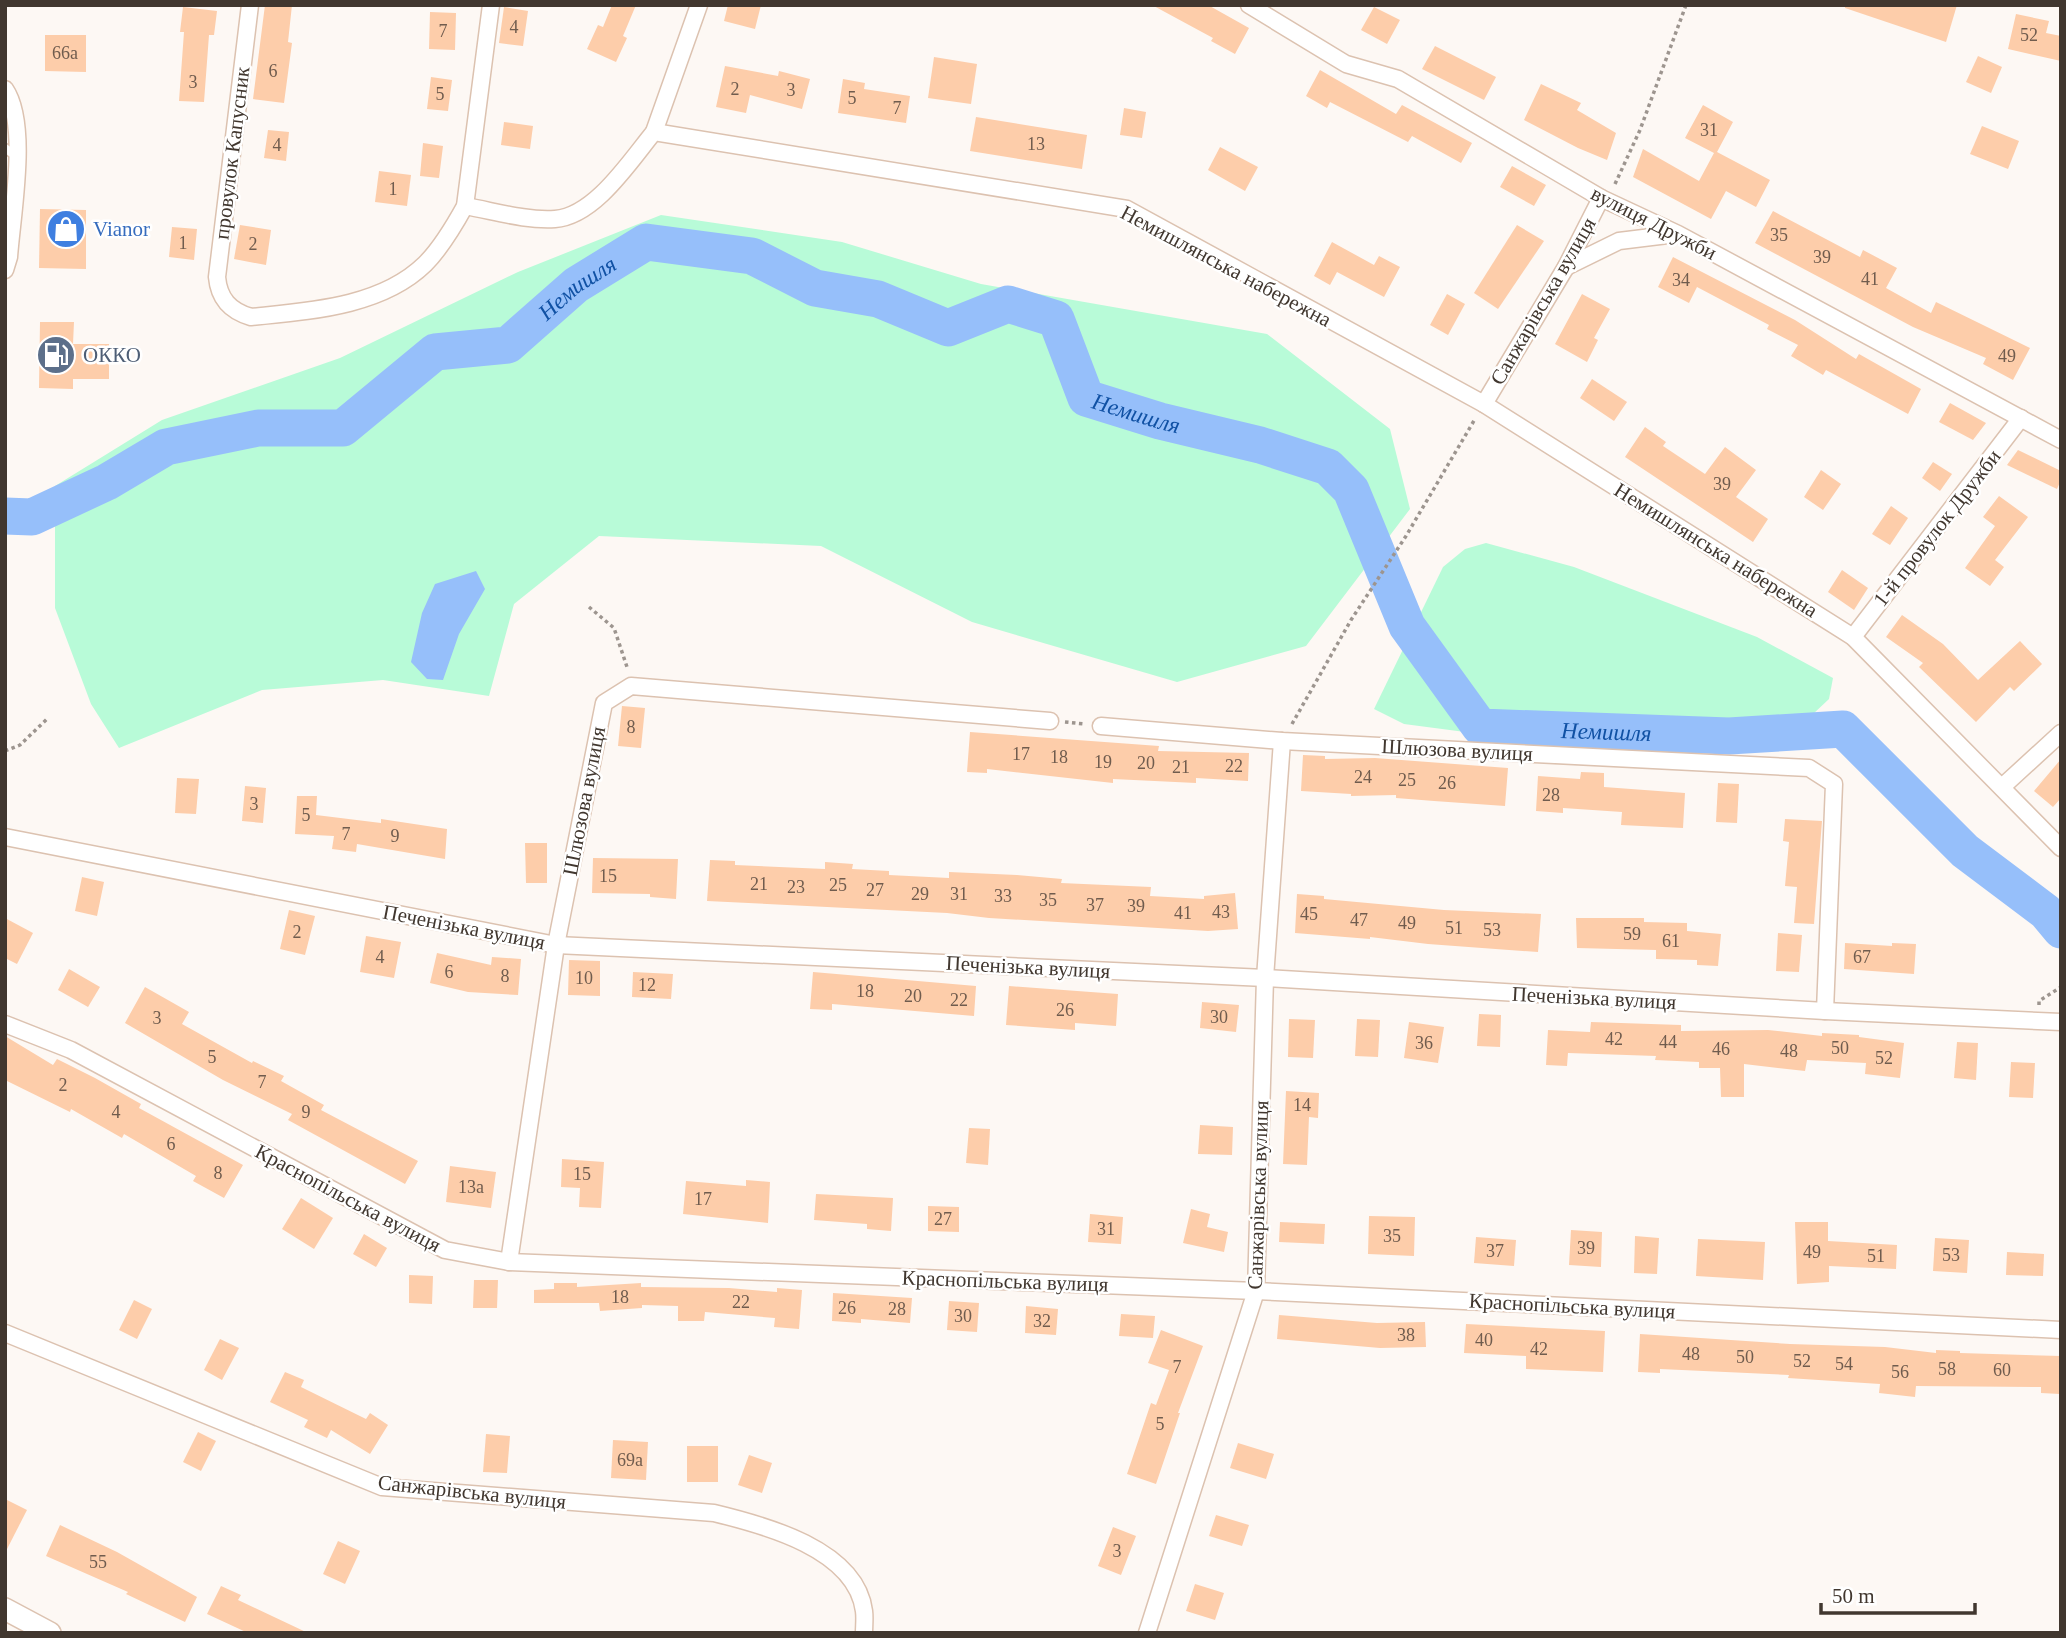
<svg xmlns="http://www.w3.org/2000/svg" width="2066" height="1638" font-family="'Times New Roman',serif">
<rect width="100%" height="100%" fill="#fdf8f4"/>
<g fill="#b8fbd8">
<polygon points="661,215 842,242 981,284 1267,334 1390,429 1410,509 1306,646 1177,682 972,622 821,546 599,536 514,604 489,696 383,680 262,690 119,748 91,704 55,608 55,486 162,420 340,358 518,272"/>
<polygon points="1486,543 1574,567 1757,637 1833,678 1829,699 1779,746 1595,742 1465,732 1404,724 1374,709 1443,567 1465,549"/>
</g>
<polygon fill="#96bffa" points="476,571 485,589 459,634 443,680 427,679 411,662 422,613 435,584"/>
<g fill="none" stroke-linecap="round" stroke-linejoin="round">
<path stroke="#96bffa" stroke-width="37" id="s1" d="M5 516 32 517 107 482 166 447 258 428H343L435 352 508 345 576 285 646 242 752 256 815 288 878 299 948 328 1008 304 1056 319 1086 398 1160 421 1260 445 1328 467 1351 490 1407 626 1480 727 1729 736 1843 729 1965 851 2046 912 2061 930"/>
</g>
<g fill="#fdcdaa">
<polygon points="265,5 292,5 288,42 292,43 284,103 253,99"/>
<polygon points="612,5 636,5 623,36 627,38 616,62 587,49 598,25 603,27"/>
<polygon points="728,5 761,5 755,29 724,21"/>
<polygon points="1152,5 1208,5 1249,28 1235,54 1211,41 1213,38"/>
<polygon points="1845,5 1957,5 1946,42 1845,8"/>
<polygon points="183,7 217,11 214,35 209,35 204,102 179,101 184,32 180,32"/>
<polygon points="504,7 528,11 523,46 499,43"/>
<polygon points="1374,7 1400,20 1387,44 1361,30"/>
<polygon points="430,12 456,13 455,50 429,49"/>
<polygon points="2016,14 2049,21 2046,33 2061,36 2061,61 2008,49"/>
<polygon points="45,35 86,35 86,72 45,71"/>
<polygon points="1435,46 1496,77 1484,100 1422,69"/>
<polygon points="1978,56 2002,67 1991,93 1966,82"/>
<polygon points="934,57 977,64 971,104 928,98"/>
<polygon points="725,66 778,76 779,71 810,79 802,109 750,95 746,113 716,107"/>
<polygon points="1320,70 1396,114 1402,105 1472,143 1461,163 1412,136 1408,142 1330,102 1327,108 1306,96"/>
<polygon points="431,77 452,80 448,111 427,109"/>
<polygon points="843,79 865,83 864,89 910,96 906,123 838,113"/>
<polygon points="1541,84 1581,103 1577,110 1616,133 1607,160 1578,148 1524,120"/>
<polygon points="1703,105 1733,122 1717,152 1770,180 1756,207 1726,191 1711,219 1633,177 1643,149 1699,181 1714,153 1685,138"/>
<polygon points="1124,108 1146,112 1142,138 1120,135"/>
<polygon points="976,117 1087,135 1082,169 970,151"/>
<polygon points="504,122 533,126 530,149 501,145"/>
<polygon points="1982,126 2019,141 2008,169 1970,154"/>
<polygon points="268,130 289,132 286,161 264,158"/>
<polygon points="423,143 443,146 439,178 420,176"/>
<polygon points="1220,147 1258,167 1245,191 1208,170"/>
<polygon points="1512,166 1546,185 1534,206 1500,187"/>
<polygon points="379,171 411,175 407,206 375,202"/>
<polygon points="40,209 86,210 86,269 39,268"/>
<polygon points="1773,211 1860,257 1863,250 1897,268 1886,288 1931,313 1936,302 2030,348 2013,380 1983,364 1986,358 1913,327 1755,243"/>
<polygon points="240,225 271,230 266,265 234,259"/>
<polygon points="1517,225 1544,241 1498,309 1474,293"/>
<polygon points="172,227 197,229 194,260 169,257"/>
<polygon points="1332,242 1374,265 1379,256 1400,267 1384,297 1337,272 1330,285 1314,276"/>
<polygon points="1673,257 1795,320 1856,359 1859,354 1921,389 1908,414 1826,370 1823,375 1791,356 1798,345 1767,329 1769,325 1697,287 1689,303 1658,287"/>
<polygon points="1447,294 1465,304 1448,335 1430,325"/>
<polygon points="1582,294 1610,309 1594,338 1598,340 1587,362 1555,344"/>
<polygon points="40,322 74,322 73,344 109,344 109,379 73,379 73,389 39,388"/>
<polygon points="1592,379 1627,402 1614,421 1580,398"/>
<polygon points="1950,403 1986,423 1973,440 1939,422"/>
<polygon points="1645,427 1666,442 1663,446 1705,474 1725,447 1756,470 1736,497 1768,519 1753,542 1625,457"/>
<polygon points="2018,450 2061,471 2061,480 2057,489 2007,465"/>
<polygon points="1933,462 1952,474 1940,491 1922,478"/>
<polygon points="1821,470 1841,484 1823,510 1804,497"/>
<polygon points="1999,496 2028,517 1995,560 2004,567 1990,586 1965,568 1995,526 1983,517"/>
<polygon points="1891,506 1908,518 1890,545 1872,534"/>
<polygon points="1842,570 1868,588 1854,610 1828,592"/>
<polygon points="1902,615 1943,644 1978,680 2020,641 2042,664 2014,691 2010,687 1976,722 1919,667 1923,663 1886,637"/>
<polygon points="622,706 645,708 641,748 618,746"/>
<polygon points="970,732 1159,746 1158,751 1249,753 1248,781 1196,778 1196,783 1113,779 1113,783 987,769 987,773 967,772"/>
<polygon points="1303,755 1325,756 1325,759 1375,758 1508,768 1505,806 1434,801 1396,798 1396,795 1351,796 1351,794 1301,791"/>
<polygon points="2061,759 2061,798 2053,807 2034,791"/>
<polygon points="1581,772 1604,773 1604,787 1685,793 1683,828 1621,825 1622,812 1563,808 1563,813 1536,811 1538,776 1580,779"/>
<polygon points="177,778 199,779 196,814 175,813"/>
<polygon points="1718,783 1739,784 1737,823 1716,822"/>
<polygon points="245,786 266,788 263,823 242,821"/>
<polygon points="297,796 317,796 316,815 381,823 381,819 447,829 445,859 357,844 356,852 332,849 334,836 295,834"/>
<polygon points="1785,819 1822,821 1814,924 1794,923 1797,887 1785,886 1789,842 1783,841"/>
<polygon points="525,843 547,843 547,883 526,883"/>
<polygon points="593,858 678,859 676,899 650,897 650,894 592,893"/>
<polygon points="710,860 735,861 735,865 825,869 825,862 853,864 852,869 889,871 889,875 949,878 949,872 1017,875 1062,879 1061,883 1151,887 1150,896 1204,899 1204,896 1235,893 1238,929 1208,931 989,918 947,913 707,901"/>
<polygon points="82,877 104,882 97,916 75,911"/>
<polygon points="1297,894 1324,896 1324,899 1444,910 1541,914 1538,952 1428,944 1370,937 1370,939 1295,933"/>
<polygon points="289,910 315,916 305,955 280,949"/>
<polygon points="5,918 33,933 17,964 5,958"/>
<polygon points="1576,918 1644,918 1644,922 1687,923 1687,931 1721,934 1718,966 1697,965 1697,960 1656,959 1656,950 1577,948"/>
<polygon points="1778,933 1802,935 1799,972 1776,971"/>
<polygon points="366,936 401,942 394,978 360,972"/>
<polygon points="1845,943 1892,946 1892,943 1916,944 1914,974 1844,969"/>
<polygon points="437,953 491,965 492,957 521,959 518,995 468,992 430,983"/>
<polygon points="569,960 600,961 600,996 568,995"/>
<polygon points="69,969 100,987 88,1007 58,990"/>
<polygon points="633,972 673,974 671,999 632,997"/>
<polygon points="813,972 976,986 974,1016 832,1004 832,1010 810,1009"/>
<polygon points="1009,986 1118,994 1116,1026 1075,1023 1075,1030 1006,1025"/>
<polygon points="145,987 189,1012 182,1024 252,1063 253,1061 284,1076 281,1081 324,1105 321,1110 418,1161 405,1184 288,1120 292,1114 223,1080 125,1023"/>
<polygon points="1202,1002 1239,1005 1236,1032 1200,1028"/>
<polygon points="1479,1014 1501,1015 1500,1047 1477,1046"/>
<polygon points="1289,1019 1315,1020 1313,1058 1288,1057"/>
<polygon points="1357,1019 1380,1020 1378,1057 1355,1056"/>
<polygon points="1409,1022 1444,1027 1438,1063 1404,1058"/>
<polygon points="1591,1022 1681,1025 1681,1031 1768,1030 1822,1036 1822,1033 1859,1035 1859,1037 1904,1043 1900,1078 1865,1074 1866,1063 1807,1060 1805,1071 1744,1064 1744,1097 1721,1097 1720,1068 1699,1068 1699,1062 1655,1060 1656,1056 1568,1053 1567,1066 1546,1065 1548,1030 1590,1032"/>
<polygon points="5,1036 53,1065 57,1059 95,1078 141,1104 139,1108 243,1165 224,1198 193,1181 196,1176 124,1134 122,1138 71,1109 70,1112 5,1080"/>
<polygon points="1957,1042 1978,1043 1976,1080 1954,1078"/>
<polygon points="2011,1062 2035,1063 2033,1098 2009,1097"/>
<polygon points="1286,1091 1319,1093 1318,1118 1309,1117 1307,1165 1283,1164"/>
<polygon points="1200,1125 1233,1127 1232,1155 1198,1154"/>
<polygon points="969,1128 990,1129 988,1165 966,1163"/>
<polygon points="562,1159 604,1162 601,1208 579,1207 580,1188 561,1187"/>
<polygon points="450,1166 496,1172 491,1208 446,1202"/>
<polygon points="746,1180 770,1182 768,1223 683,1214 686,1181 746,1186"/>
<polygon points="816,1194 893,1198 891,1231 867,1229 867,1224 814,1220"/>
<polygon points="301,1198 333,1218 314,1249 282,1229"/>
<polygon points="928,1206 959,1207 959,1232 928,1231"/>
<polygon points="1191,1209 1210,1214 1207,1227 1228,1232 1224,1252 1183,1243"/>
<polygon points="1090,1214 1123,1217 1121,1244 1088,1242"/>
<polygon points="1369,1216 1415,1217 1414,1256 1368,1254"/>
<polygon points="1280,1222 1325,1224 1324,1244 1279,1242"/>
<polygon points="1795,1222 1828,1222 1828,1241 1897,1245 1896,1269 1829,1266 1829,1282 1797,1284"/>
<polygon points="1571,1230 1602,1232 1601,1267 1569,1265"/>
<polygon points="364,1234 387,1248 376,1267 353,1254"/>
<polygon points="1635,1236 1659,1238 1657,1274 1634,1273"/>
<polygon points="1476,1237 1516,1240 1514,1266 1474,1263"/>
<polygon points="1935,1238 1969,1240 1967,1273 1933,1271"/>
<polygon points="1698,1239 1765,1242 1763,1280 1696,1276"/>
<polygon points="2007,1252 2044,1254 2043,1276 2006,1275"/>
<polygon points="409,1275 433,1276 432,1304 409,1303"/>
<polygon points="474,1280 498,1280 497,1308 473,1308"/>
<polygon points="554,1283 577,1283 577,1287 641,1283 641,1287 729,1288 777,1292 777,1288 802,1290 799,1329 774,1327 775,1318 705,1312 704,1321 678,1321 678,1306 642,1305 642,1308 600,1311 599,1303 534,1303 534,1290 554,1289"/>
<polygon points="833,1293 912,1298 910,1323 861,1319 861,1323 832,1321"/>
<polygon points="134,1300 152,1309 137,1339 119,1330"/>
<polygon points="949,1301 979,1303 977,1332 947,1330"/>
<polygon points="1026,1306 1058,1309 1056,1335 1025,1333"/>
<polygon points="1121,1314 1155,1316 1153,1338 1119,1336"/>
<polygon points="1279,1315 1377,1323 1425,1322 1426,1347 1380,1348 1277,1339"/>
<polygon points="1466,1324 1605,1331 1603,1372 1526,1369 1526,1356 1464,1353"/>
<polygon points="1161,1330 1203,1346 1178,1413 1180,1413 1156,1484 1127,1474 1151,1403 1156,1405 1169,1370 1148,1363"/>
<polygon points="1640,1334 1790,1344 1885,1347 1936,1353 1936,1350 1960,1351 1960,1353 2061,1356 2060,1394 2041,1393 2041,1387 1916,1386 1915,1397 1879,1393 1880,1384 1788,1378 1789,1375 1660,1369 1660,1373 1638,1372"/>
<polygon points="220,1339 239,1348 222,1380 204,1370"/>
<polygon points="285,1372 304,1380 301,1387 366,1419 370,1413 388,1425 370,1454 331,1430 327,1438 304,1427 308,1420 270,1402"/>
<polygon points="198,1432 216,1441 201,1471 183,1462"/>
<polygon points="486,1434 510,1436 507,1473 483,1472"/>
<polygon points="613,1440 648,1442 646,1480 611,1478"/>
<polygon points="1238,1443 1274,1454 1266,1479 1230,1468"/>
<rect x="687" y="1446" width="31" height="36"/>
<polygon points="749,1455 772,1463 762,1493 738,1485"/>
<polygon points="5,1499 27,1510 5,1553"/>
<polygon points="1216,1515 1249,1525 1242,1546 1209,1536"/>
<polygon points="60,1525 117,1552 197,1597 185,1622 126,1594 128,1592 46,1556"/>
<polygon points="1113,1527 1136,1536 1121,1575 1098,1566"/>
<polygon points="338,1541 360,1551 345,1584 323,1574"/>
<polygon points="1195,1584 1224,1593 1215,1620 1186,1611"/>
<polygon points="221,1586 241,1595 238,1600 308,1633 248,1633 207,1614"/>
</g>
<g fill="none" stroke-linecap="round" stroke-linejoin="round">
<defs>
<polyline id="service" points="5,148 17,157"/>
<g id="minor">
<path d="M250 5 217 277C219 299 230 311 251 317 309 311 381 307 425 264 441 248 454 226 465 206L491 5"/>
<polyline points="1249,5 1346,64 1398,79 1601,198 1678,234 2061,440"/>
<path d="M5 89C29 124 12 214 9 257L5 270"/>
<polyline points="654,132 699,5"/>
<path d="M465 206C494 211 526 221 555 219 595 216 630 161 654 132L1127 209 1484 404 1853 637 2061 848"/>
<polyline points="1566,267 1619,241 1676,234"/>
<polyline points="1484,404 1566,267 1601,198"/>
<polyline points="1853,637 2021,418"/>
<polyline points="1101,726 1282,741 1809,768 1834,784 1825,1011"/>
<polyline points="2002,787 2061,733"/>
<polyline points="5,837 556,945 1265,978 1825,1011 2061,1022"/>
<polyline points="5,1024 71,1050 445,1250 509,1262 1256,1291 2061,1330"/>
<polyline points="509,1262 556,945 604,703 631,686 1050,721"/>
<path d="M5 1333 382 1487 714 1513C764 1525 856 1549 864 1611 865 1618 864 1626 864 1633"/>
<polyline points="1147,1633 1256,1291 1265,978 1282,741"/>
</g>
<polyline id="tertiary" points="5,1609 50,1633"/>
</defs>
<use href="#service" stroke="#dcc2b0" stroke-width="11"/>
<use href="#minor" stroke="#dcc2b0" stroke-width="19"/>
<use href="#tertiary" stroke="#dcc2b0" stroke-width="24"/>
<g stroke="#9d958f" stroke-width="3.5" stroke-dasharray="3.5 3.5" stroke-linecap="butt">
<polyline points="1615,184 1640,130 1686,5"/>
<polyline points="589,607 614,628 628,670"/>
<polyline points="1065,722 1085,724"/>
<polyline points="1292,724 1351,620 1406,536 1475,419"/>
<polyline points="5,751 20,745 47,719"/>
<polyline points="2039,1005 2039,1001 2061,987"/>
</g>
<use href="#service" stroke="#fff" stroke-width="8"/>
<use href="#minor" stroke="#fff" stroke-width="16"/>
<use href="#tertiary" stroke="#fff" stroke-width="21"/>
</g>
<defs>
<symbol id="shop-disc" viewBox="-11 -11 22 22"><circle r="9.5" fill="#3f7fe0" stroke="#fff"/><path d="M-5-2.5h2.3a2.7 3.5 0 0 1 5.4 0H5L5.5 6h-11ZM-1.5-2.5h3a1.5 2.3 0 0 0-3 0Z" fill="#fff"/></symbol>
<symbol id="fuel-disc" viewBox="-11 -11 22 22"><circle r="9.5" fill="#5c6f8a" stroke="#fff"/><path d="M-5.5-6h7V0h2V4h1.3V-2.5L3-4.5l.8-.8L6-3V5H2.5V1h-1V6h-7ZM-4.2-4.7v3.2H.2V-4.7Z" fill="#fff"/></symbol>
</defs>
<g fill-rule="evenodd">
<use href="#shop-disc" x="44" y="207" width="44" height="44"/>
<use href="#fuel-disc" x="34" y="333" width="44" height="44"/>
</g>
<g text-anchor="middle" dominant-baseline="central" stroke-width="5" stroke-linejoin="round" paint-order="stroke">
<g font-size="18" fill="#705c4e">
<text x="514" y="27">4</text>
<text x="443" y="31">7</text>
<text x="2029" y="35">52</text>
<text x="65" y="53">66а</text>
<text x="273" y="71">6</text>
<text x="193" y="82">3</text>
<text x="735" y="89">2</text>
<text x="791" y="90">3</text>
<text x="440" y="94">5</text>
<text x="852" y="98">5</text>
<text x="897" y="108">7</text>
<text x="1709" y="130">31</text>
<text x="1036" y="144">13</text>
<text x="277" y="145">4</text>
<text x="393" y="189">1</text>
<text x="1779" y="235">35</text>
<text x="183" y="243">1</text>
<text x="253" y="244">2</text>
<text x="1822" y="257">39</text>
<text x="1870" y="279">41</text>
<text x="1681" y="280">34</text>
<text x="2007" y="356">49</text>
<text x="1722" y="484">39</text>
<text x="631" y="727">8</text>
<text x="1021" y="754">17</text>
<text x="1059" y="757">18</text>
<text x="1103" y="762">19</text>
<text x="1146" y="763">20</text>
<text x="1234" y="766">22</text>
<text x="1181" y="767">21</text>
<text x="1363" y="777">24</text>
<text x="1407" y="780">25</text>
<text x="1447" y="783">26</text>
<text x="1551" y="795">28</text>
<text x="254" y="804">3</text>
<text x="306" y="815">5</text>
<text x="346" y="834">7</text>
<text x="395" y="836">9</text>
<text x="608" y="876">15</text>
<text x="759" y="884">21</text>
<text x="838" y="885">25</text>
<text x="796" y="887">23</text>
<text x="875" y="890">27</text>
<text x="920" y="894">29</text>
<text x="959" y="894">31</text>
<text x="1003" y="896">33</text>
<text x="1048" y="900">35</text>
<text x="1095" y="905">37</text>
<text x="1136" y="906">39</text>
<text x="1221" y="912">43</text>
<text x="1183" y="913">41</text>
<text x="1309" y="914">45</text>
<text x="1359" y="920">47</text>
<text x="1407" y="923">49</text>
<text x="1454" y="928">51</text>
<text x="1492" y="930">53</text>
<text x="297" y="932">2</text>
<text x="1632" y="934">59</text>
<text x="1671" y="941">61</text>
<text x="380" y="957">4</text>
<text x="1862" y="957">67</text>
<text x="449" y="972">6</text>
<text x="505" y="976">8</text>
<text x="584" y="978">10</text>
<text x="647" y="985">12</text>
<text x="865" y="991">18</text>
<text x="913" y="996">20</text>
<text x="959" y="1000">22</text>
<text x="1065" y="1010">26</text>
<text x="1219" y="1017">30</text>
<text x="157" y="1018">3</text>
<text x="1614" y="1039">42</text>
<text x="1668" y="1042">44</text>
<text x="1424" y="1043">36</text>
<text x="1840" y="1048">50</text>
<text x="1721" y="1049">46</text>
<text x="1789" y="1051">48</text>
<text x="212" y="1057">5</text>
<text x="1884" y="1058">52</text>
<text x="262" y="1082">7</text>
<text x="63" y="1085">2</text>
<text x="1302" y="1105">14</text>
<text x="116" y="1112">4</text>
<text x="306" y="1112">9</text>
<text x="171" y="1144">6</text>
<text x="218" y="1173">8</text>
<text x="582" y="1174">15</text>
<text x="471" y="1187">13а</text>
<text x="703" y="1199">17</text>
<text x="943" y="1219">27</text>
<text x="1106" y="1229">31</text>
<text x="1392" y="1236">35</text>
<text x="1586" y="1248">39</text>
<text x="1495" y="1251">37</text>
<text x="1812" y="1252">49</text>
<text x="1951" y="1255">53</text>
<text x="1876" y="1256">51</text>
<text x="620" y="1297">18</text>
<text x="741" y="1302">22</text>
<text x="847" y="1308">26</text>
<text x="897" y="1309">28</text>
<text x="963" y="1316">30</text>
<text x="1042" y="1321">32</text>
<text x="1406" y="1335">38</text>
<text x="1484" y="1340">40</text>
<text x="1539" y="1349">42</text>
<text x="1691" y="1354">48</text>
<text x="1745" y="1357">50</text>
<text x="1802" y="1361">52</text>
<text x="1844" y="1364">54</text>
<text x="1177" y="1367">7</text>
<text x="1947" y="1369">58</text>
<text x="2002" y="1370">60</text>
<text x="1900" y="1372">56</text>
<text x="1160" y="1424">5</text>
<text x="630" y="1460">69а</text>
<text x="1117" y="1551">3</text>
<text x="98" y="1562">55</text>
</g>
<g font-size="21" fill="#41372f" stroke="#fff">
<text transform="translate(232 153) rotate(-83)">провулок Капусник</text>
<text transform="translate(1654 223) rotate(27)">вулиця Дружби</text>
<text transform="translate(1226 266) rotate(28)">Немишлянська набережна</text>
<text transform="translate(1543 301) rotate(-60)">Санжарівська вулиця</text>
<text transform="translate(1937 528) rotate(-52)">1-й провулок Дружби</text>
<text transform="translate(1716 550) rotate(32)">Немишлянська набережна</text>
<text transform="translate(1457 750) rotate(3)">Шлюзова вулиця</text>
<text transform="translate(584 801) rotate(-79)">Шлюзова вулиця</text>
<text transform="translate(464 927) rotate(11)">Печенізька вулиця</text>
<text transform="translate(1028 967) rotate(3)">Печенізька вулиця</text>
<text transform="translate(1594 998) rotate(3)">Печенізька вулиця</text>
<text transform="translate(1258 1195) rotate(-88)">Санжарівська вулиця</text>
<text transform="translate(348 1198) rotate(28)">Краснопільська вулиця</text>
<text transform="translate(1005 1281) rotate(2)">Краснопільська вулиця</text>
<text transform="translate(1572 1306) rotate(3)">Краснопільська вулиця</text>
<text transform="translate(472 1492) rotate(6)">Санжарівська вулиця</text>
</g>
<g font-size="21" fill="#366cbe" stroke="#fff" text-anchor="start">
<text x="93" y="229">Vianor</text>
</g>
<g font-size="21" fill="#4e5e75" stroke="#fff" text-anchor="start">
<text x="83" y="355">ОККО</text>
</g>
<g font-size="23" font-style="italic" fill="#1051a4" stroke="#fff">
<text stroke="none"><textPath href="#s1" startOffset="640">Немишля</textPath></text>
<text stroke="none"><textPath href="#s1" startOffset="1292">Немишля</textPath></text>
<text stroke="none"><textPath href="#s1" startOffset="1922">Немишля</textPath></text>
</g>
</g>
<rect width="2066" height="1638" fill="none" stroke="#41372f" stroke-width="14"/>
<path d="M1821 1603v10h154v-10" fill="none" stroke="#41372f" stroke-width="3.5"/>
<text x="1832" y="1603" font-size="21" fill="#41372f" stroke="#ffffff" stroke-width="5" paint-order="stroke">50 m</text>
</svg>
